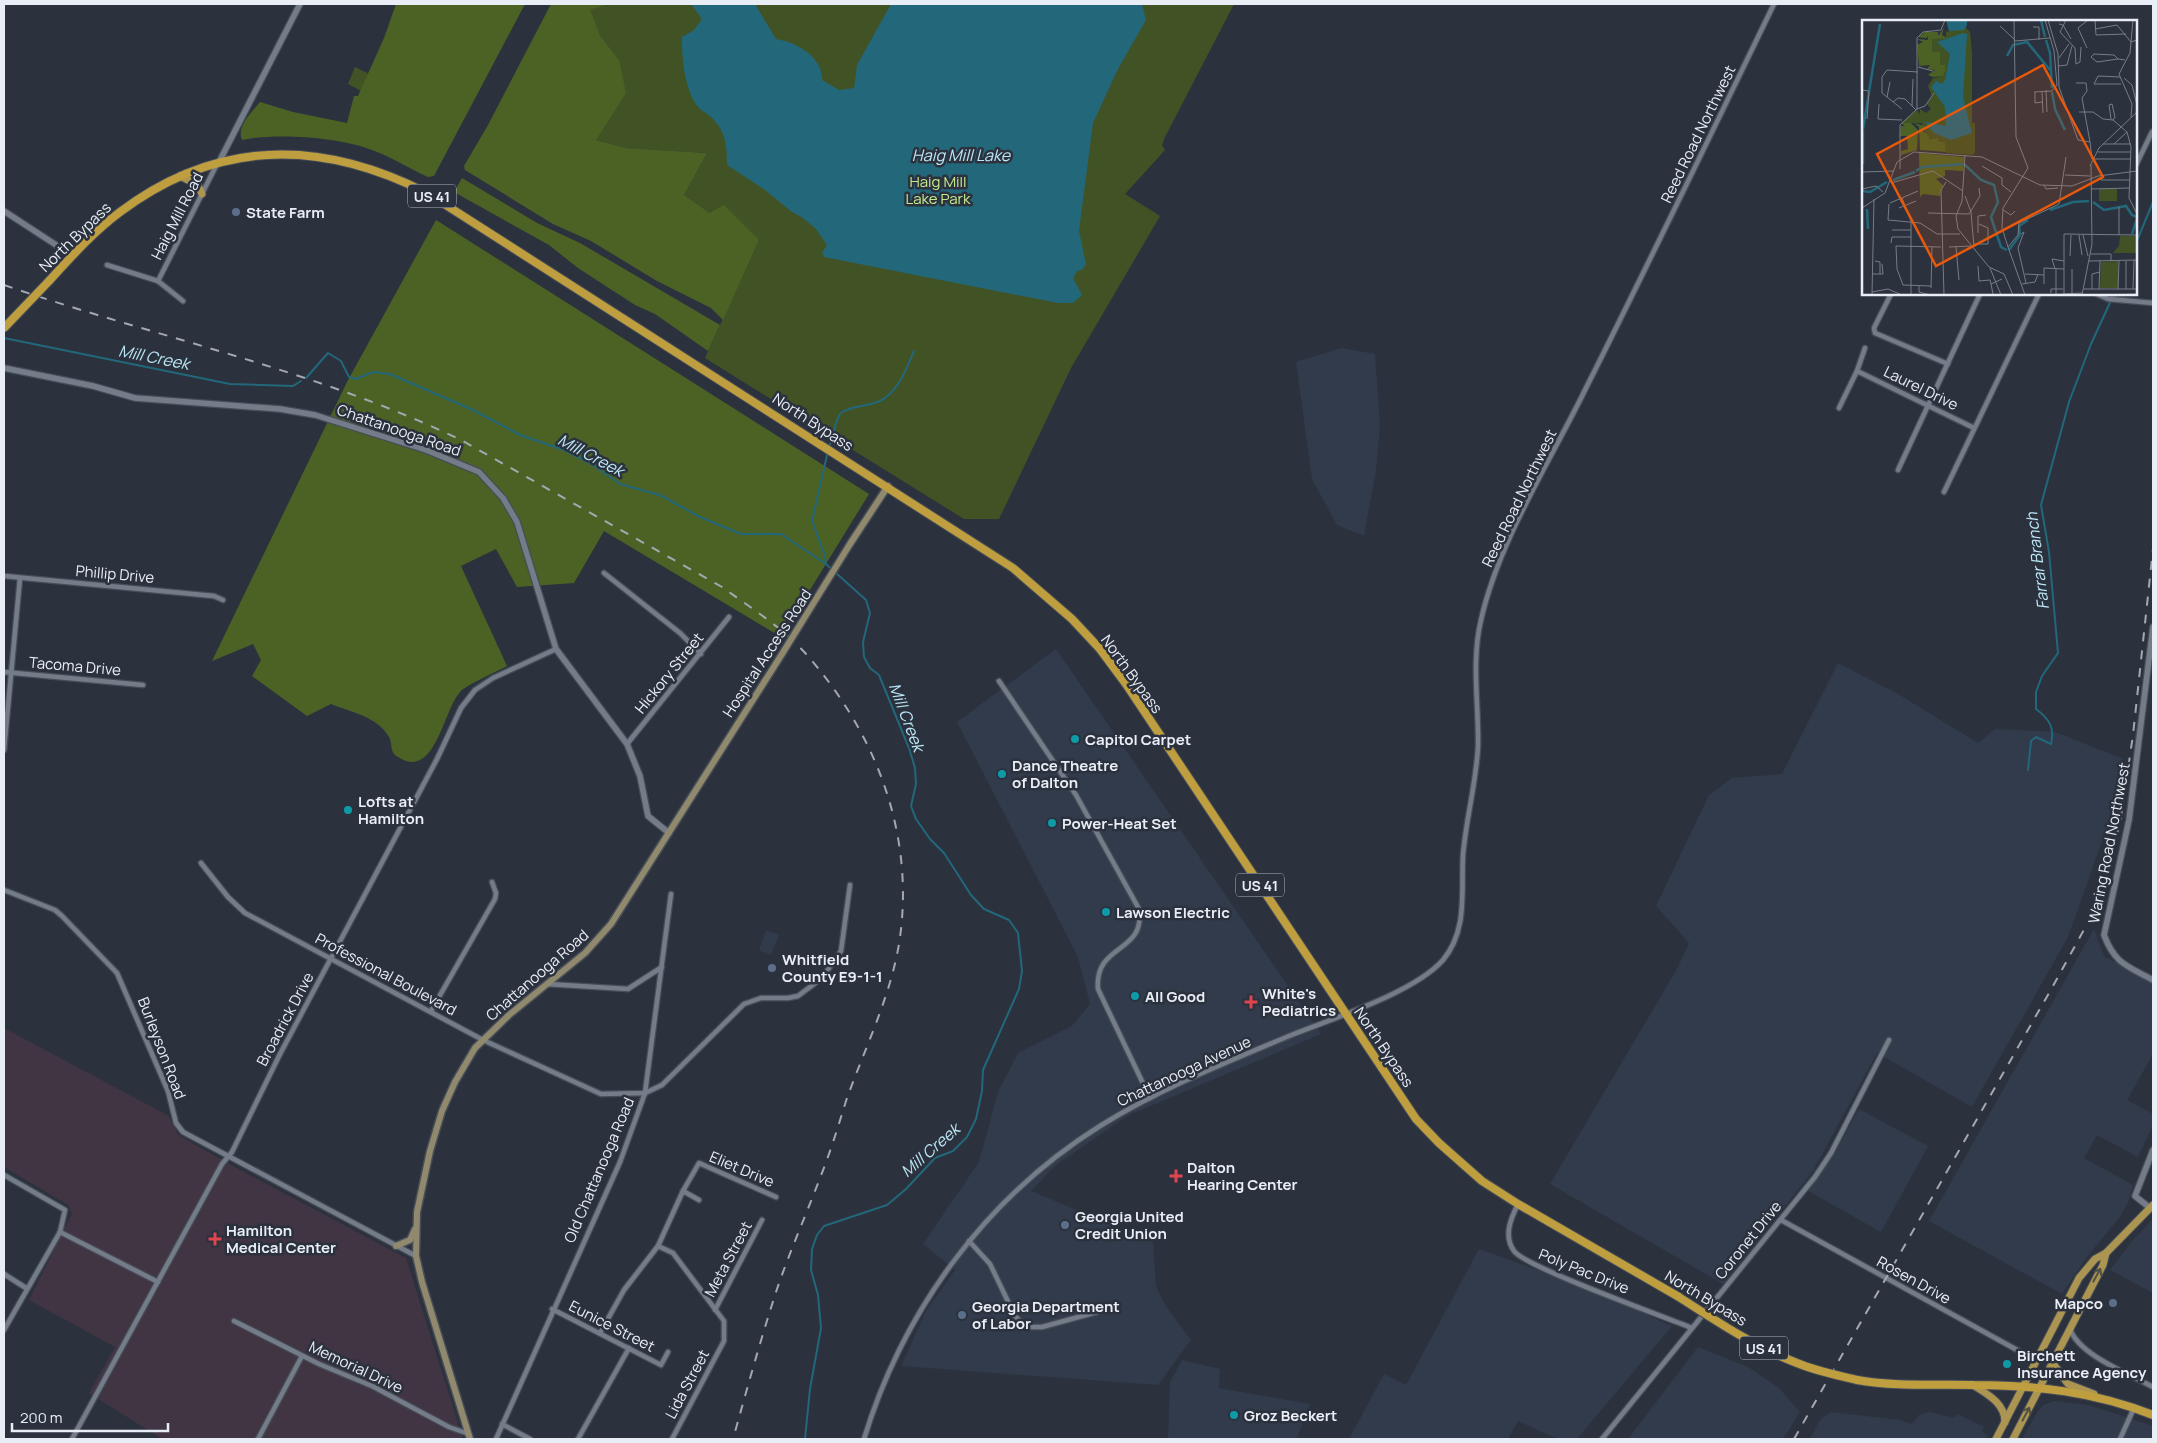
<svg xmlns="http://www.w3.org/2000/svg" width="2157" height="1443" font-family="Manrope,sans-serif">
<rect width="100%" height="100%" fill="#2b323e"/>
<g fill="#313b4c">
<polygon points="1341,348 1375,354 1380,426 1376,470 1364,536 1337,525 1312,479 1296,362"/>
<polygon points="1056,649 1321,1034 1129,1115 1056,1165 1031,1191 1153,1242 1156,1286 1165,1305 1191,1340 1158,1385 901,1366 926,1311 955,1270 923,1244 979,1162 998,1092 1018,1053 1072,1026 1090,1004 1078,957 957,722"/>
<polygon points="1838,663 1898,694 1978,743 1995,729 2055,732 2123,759 2106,830 2068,937 1972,1107 1877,1053 1813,1171 1723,1284 1550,1184 1677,969 1689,943 1656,906 1709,795 1732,778 1782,774"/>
<polygon points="2094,929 2104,956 2153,983 2153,1054 2127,1100 2153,1114 2153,1125 2138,1157 2097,1135 2084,1158 2133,1185 2128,1202 2120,1217 2086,1258 2062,1294 1929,1221"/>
<polygon points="766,930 779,935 771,955 759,950"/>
<polygon points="1859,1109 1928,1146 1881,1232 1808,1191 1833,1156"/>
<polygon points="2153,1219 2153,1293 2110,1270 2133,1240"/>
<polygon points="1479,1249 1569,1281 1672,1326 1577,1439 1558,1439 1518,1421 1508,1439 1349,1439 1384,1374 1406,1385"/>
<polygon points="1698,1347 1748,1367 1779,1388 1800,1412 1783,1439 1628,1439"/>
<polygon points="1182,1360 1220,1369 1219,1388 1310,1404 1297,1438 1168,1439 1170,1382"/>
<polygon points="2054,1401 2089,1405 2153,1426 2153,1439 2022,1439 2038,1411 2043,1405"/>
<polygon points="1831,1412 1900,1420 1912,1424 1919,1415 1929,1412 1954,1418 1957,1414 1984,1427 1982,1431 1988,1436 1986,1439 1810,1439 1820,1420"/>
</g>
<polygon fill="#413443" points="4,1028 169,1116 178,1135 231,1165 406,1258 463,1439 162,1439 89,1393 115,1347 29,1300 72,1214 68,1205 4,1167"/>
<g fill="#415325">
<polygon points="609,4 1234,4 1164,139 1162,145 1165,150 1125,194 1160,216 1071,368 999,519 964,519 705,358 759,240 710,213 684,195 707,153 626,148 596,140 619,60 600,35 589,10"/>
<polygon points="355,67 369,74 361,91 348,84"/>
</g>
<g fill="#4c6225">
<path d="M396 4H525L434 176 428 177C408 168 390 156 369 149 336 137 276 133 242 140 236 127 252 112 260 102L293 112 347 123 354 96H358L384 38Z"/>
<polygon points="551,4 609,4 590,10 600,35 619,60 626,93 596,140 626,148 707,153 684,195 710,213 724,205 759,240 723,320 711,308 657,281 591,241 553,224 465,170 464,166 488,125"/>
<polygon points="462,178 537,223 580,243 720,325 708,351 655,314 635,305 578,268 549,245 454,192"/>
<path d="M436 220 869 494 781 637 604 531 574 583 517 587 496 549 461 566 507 666C496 672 466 685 460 692 443 711 435 781 398 757 389 752 393 744 389 737 378 717 351 712 331 704L307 716 252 676 261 660 253 644 212 661 347 382Z"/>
</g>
<path fill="#23677a" d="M691 4H755L776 39C796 42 823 57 822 80L839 90 854 88 857 65 891 4H1142L1146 20 1118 69 1093 123 1079 231 1086 264 1082 270 1077 271 1073 278 1082 295 1073 303H1058L824 257 822 253 827 245 816 229 803 218 792 212 765 190 727 165C727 146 726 132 712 118 708 114 703 112 699 108 684 90 682 59 682 37L694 30 702 19Z"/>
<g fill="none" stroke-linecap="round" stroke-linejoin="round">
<g stroke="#23677a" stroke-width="2">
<polyline points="2136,243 2153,202"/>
<polyline points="4,338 230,384 293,386 301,381"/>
<polyline points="306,378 328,353 341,361 349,377 356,379 373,372 390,374 473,410 520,435 564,450 593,465 620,484 660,495 700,517 741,534 781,534 826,564 866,600 870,613 863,642 864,657 870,668 879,675 909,748 915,768 916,784 911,806 916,819 930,839 944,853 971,895 984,909 1009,920 1018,933 1022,971 1019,989 983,1070 982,1091 976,1119 967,1137 953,1151 935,1158 906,1189 887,1205 824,1226 817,1235 812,1249 811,1270 818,1295 821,1328 810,1389 805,1439"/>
<path d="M829 447C833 437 835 422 840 414 845 407 870 406 880 401 899 391 906 369 914 351"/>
<polyline points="826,564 825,556 812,521 828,451"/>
<path d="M2028 770 2031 741 2036 737 2051 744C2055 727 2049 719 2036 709V692L2042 676 2058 653 2049 552 2041 505 2069 402 2091 344 2114 294"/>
</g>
<defs>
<g id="minor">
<polyline points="2136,165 2152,132"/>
<polyline points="107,265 158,281 183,301"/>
<polyline points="158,281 217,164"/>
<polyline points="1891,294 1874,328 1875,333 1948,364"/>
<polyline points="2097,294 2108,299 2153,303"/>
<polyline points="1857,371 1974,428"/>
<polyline points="1839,408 1857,371 1865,348"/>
<polyline points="1898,470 1980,294"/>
<polyline points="1944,492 2039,294"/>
<polyline points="604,573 680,633 701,654"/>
<polyline points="4,576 214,596 223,600"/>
<polyline points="4,672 143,685"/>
<path d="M999 681 1076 795 1139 909C1146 954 1094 943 1098 989L1150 1098"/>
<polyline points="627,744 729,617"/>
<polyline points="4,750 20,578"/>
<polyline points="201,863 228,897 245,913 483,1040 601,1094 645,1093 662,1085 744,1004 761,998 788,998 798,996 822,978 841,951 850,885"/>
<polyline points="4,890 55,910 62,916 117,973 168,1091 176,1123 183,1132 416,1256"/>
<polyline points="547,984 628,989 662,967"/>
<polyline points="431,1011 495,899 496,893 492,882"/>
<polyline points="4,1175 65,1210 60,1232 4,1330"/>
<polyline points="683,1191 699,1200"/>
<path d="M1518 1204C1511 1218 1503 1236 1514 1251 1525 1267 1665 1317 1692 1328"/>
<polyline points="1781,1220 2037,1361"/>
<polyline points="60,1232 158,1282"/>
<polyline points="969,1241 990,1264 1015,1316 1026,1327 1042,1327 1097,1312"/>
<polyline points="658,1246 673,1253 724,1321 724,1341 672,1439"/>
<polyline points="4,1274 26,1288"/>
<polyline points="552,1309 661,1365 668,1352"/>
<polyline points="715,1310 762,1220"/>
<polyline points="234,1321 319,1364 372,1386 449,1427 469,1434"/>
<path d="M2070 1329C2079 1355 2129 1374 2153 1387"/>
<polyline points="600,1333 624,1290 658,1246 683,1191 699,1163 776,1197"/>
<polyline points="502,1424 530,1439"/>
<polyline points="72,1439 222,1164 232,1152 280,1054 437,759 461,708 475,690 493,678 556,649"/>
<polyline points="258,1439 302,1356"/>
<polyline points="496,1439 620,1162 645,1093 671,894"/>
<polyline points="578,1439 629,1348"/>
<path d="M864 1439C903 1311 985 1198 1100 1126 1159 1089 1225 1063 1289 1036 1331 1019 1414 993 1443 960 1468 930 1461 892 1463 855 1466 819 1476 784 1478 747 1479 705 1471 662 1481 620 1499 540 1550 462 1586 388 1650 261 1712 132 1774 4"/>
<polyline points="1602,1439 1815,1177 1831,1153 1889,1040"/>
<polyline points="2120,1439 2134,1408"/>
</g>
<g id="tertiary">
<polyline points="218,164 300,4"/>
<polyline points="4,211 73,256"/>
<polyline points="4,368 93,386 135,398 280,409 315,415 426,450 479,472 503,498 517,522 556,649 627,744 640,776 648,816 669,833"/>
<path d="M2153 627 2129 820 2104 935C2115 964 2127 966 2153 980"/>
<polyline points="2150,1208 2135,1196 2153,1150"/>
</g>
<g id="secondary">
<polyline points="850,544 888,486"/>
<polyline points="396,1246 410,1240 415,1229"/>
<polyline points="470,1439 422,1282 416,1256 417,1212 430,1151 442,1111 455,1082 475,1048 509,1015 585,953 611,924 782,654"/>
</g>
<g id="primary">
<polyline points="180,176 198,185 202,194"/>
<polyline points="2052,1362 2068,1384 2094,1394"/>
<path d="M1973 1385C1987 1394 2005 1403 2005 1422"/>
<polyline points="1996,1439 2079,1278 2095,1259 2106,1253 2153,1205"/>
<polyline points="2013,1439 2103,1265 2106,1253"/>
</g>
<g id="trunk">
<path d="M49 281C71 257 93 232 120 212 217 139 321 139 427 193L1013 568 1072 619 1100 649 1126 684 1416 1119 1439 1143 1482 1181 1518 1204 1679 1297"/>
<path d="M1857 1380C1896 1387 1935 1384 1974 1385 2036 1385 2095 1392 2153 1415"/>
</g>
</defs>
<use href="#minor" stroke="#474d56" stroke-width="7"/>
<use href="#tertiary" stroke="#474d56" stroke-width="8"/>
<use href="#secondary" stroke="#474d56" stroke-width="9"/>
<use href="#primary" stroke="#474d56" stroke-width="9"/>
<use href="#trunk" stroke="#474d56" stroke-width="10"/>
<use href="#minor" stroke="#747c89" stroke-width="4.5"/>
<use href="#tertiary" stroke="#747c89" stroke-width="5.5"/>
<use href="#secondary" stroke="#90896d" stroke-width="6"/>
<use href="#primary" stroke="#ab9551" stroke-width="7"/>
<use href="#trunk" stroke="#be9e3e" stroke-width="8"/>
<g stroke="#a3a8b2" stroke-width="2" stroke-dasharray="9 9" stroke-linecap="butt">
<path d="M4 285C155 337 316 370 461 440L722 587C751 608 783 628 807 655 877 735 916 837 899 944 890 998 864 1050 846 1101 838 1127 830 1153 820 1178 806 1215 790 1251 777 1289 761 1338 747 1389 733 1439"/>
<polyline points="1794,1439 2053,986 2086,926 2099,894 2120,823 2133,735 2153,549"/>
</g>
<defs>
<polyline id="secondary-bridge" points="782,654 850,544"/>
<g id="trunk-bridge">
<polyline points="4,328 49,281"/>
<path d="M1679 1297C1716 1321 1755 1347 1797 1363 1816 1371 1837 1375 1857 1380"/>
</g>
</defs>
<use href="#secondary-bridge" stroke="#474d56" stroke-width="9" stroke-linecap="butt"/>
<use href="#trunk-bridge" stroke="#474d56" stroke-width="10" stroke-linecap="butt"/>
<use href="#secondary-bridge" stroke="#90896d" stroke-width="6"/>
<use href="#trunk-bridge" stroke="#be9e3e" stroke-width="8"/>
</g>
<defs><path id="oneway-shaft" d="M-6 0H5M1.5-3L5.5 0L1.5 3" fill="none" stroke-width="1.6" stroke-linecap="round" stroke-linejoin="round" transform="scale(1.25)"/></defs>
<g stroke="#515044">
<use href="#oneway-shaft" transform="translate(2097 1275) rotate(-61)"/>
<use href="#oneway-shaft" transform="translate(2026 1414) rotate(-62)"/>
</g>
<g fill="#5c6f8a" stroke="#2b323e" stroke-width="2">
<circle cx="236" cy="212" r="5"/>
<circle cx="772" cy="968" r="5"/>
<circle cx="1065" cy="1225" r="5"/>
<circle cx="2113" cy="1303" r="5"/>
<circle cx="962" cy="1315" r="5"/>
</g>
<g fill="#0f9aa8" stroke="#2b323e" stroke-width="2">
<circle cx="1075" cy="739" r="5"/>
<circle cx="1002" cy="774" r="5"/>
<circle cx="348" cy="810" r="5"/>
<circle cx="1052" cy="823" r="5"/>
<circle cx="1106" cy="912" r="5"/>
<circle cx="1135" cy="996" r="5"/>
<circle cx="2007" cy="1364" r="5"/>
<circle cx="1234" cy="1415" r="5"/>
</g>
<g fill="#e0444e" stroke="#2b323e" stroke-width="2">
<path d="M1248.5 994.5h5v5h5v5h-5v5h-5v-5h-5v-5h5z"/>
<path d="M1173.5 1168.5h5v5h5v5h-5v5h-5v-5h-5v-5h5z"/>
<path d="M212.5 1231.5h5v5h5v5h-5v5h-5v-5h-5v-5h5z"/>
</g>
<g text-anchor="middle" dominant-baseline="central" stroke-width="5" stroke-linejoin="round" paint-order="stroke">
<g fill="#2b323e" stroke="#b0b6bf" stroke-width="1">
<rect x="408" y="184.5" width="48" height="23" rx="4"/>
<rect x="1236" y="873.5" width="48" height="23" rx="4"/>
<rect x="1740" y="1336.5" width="48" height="23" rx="4"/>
</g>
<g font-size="14" font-weight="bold" fill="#e9eef6">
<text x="432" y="196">US 41</text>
<text x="1260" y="885">US 41</text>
<text x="1764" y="1348">US 41</text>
</g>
<g font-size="15" fill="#e9eef6" stroke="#2b323e">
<text transform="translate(1698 134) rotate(-64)">Reed Road Northwest</text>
<text transform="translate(177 216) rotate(-63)">Haig Mill Road</text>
<text transform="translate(75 237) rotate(-44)">North Bypass</text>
<text transform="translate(1921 388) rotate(26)">Laurel Drive</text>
<text transform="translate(813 422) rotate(33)">North Bypass</text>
<text transform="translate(399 430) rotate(19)">Chattanooga Road</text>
<text transform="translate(1519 498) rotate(-64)">Reed Road Northwest</text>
<text transform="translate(115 574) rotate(5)">Phillip Drive</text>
<text transform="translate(767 653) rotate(-57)">Hospital Access Road</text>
<text transform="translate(75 666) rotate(5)">Tacoma Drive</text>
<text transform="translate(669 673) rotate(-51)">Hickory Street</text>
<text transform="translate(1132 674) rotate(54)">North Bypass</text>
<text transform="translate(2109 843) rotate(-79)">Waring Road Northwest</text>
<text transform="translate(386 974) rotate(28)">Professional Boulevard</text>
<text transform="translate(537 975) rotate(-41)">Chattanooga Road</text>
<text transform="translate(285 1019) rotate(-62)">Broadrick Drive</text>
<text transform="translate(1384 1047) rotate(56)">North Bypass</text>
<text transform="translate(162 1048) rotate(69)">Burleyson Road</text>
<text transform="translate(1184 1071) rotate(-25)">Chattanooga Avenue</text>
<text transform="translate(742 1169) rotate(23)">Eliet Drive</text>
<text transform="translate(599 1170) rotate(-67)">Old Chattanooga Road</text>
<text transform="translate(1748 1240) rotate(-51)">Coronet Drive</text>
<text transform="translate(728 1259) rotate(-62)">Meta Street</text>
<text transform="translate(1584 1271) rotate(22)">Poly Pac Drive</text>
<text transform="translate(1914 1280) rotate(29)">Rosen Drive</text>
<text transform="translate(1706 1298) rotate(31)">North Bypass</text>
<text transform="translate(612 1326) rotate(27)">Eunice Street</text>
<text transform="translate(356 1367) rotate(25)">Memorial Drive</text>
<text transform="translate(687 1384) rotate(-62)">Lida Street</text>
</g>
<g font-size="15" fill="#c4e88e" stroke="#2b323e">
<text x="938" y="181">Haig Mill<tspan x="938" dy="17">Lake Park</tspan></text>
</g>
<g font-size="15" font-weight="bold" fill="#e9eef6" stroke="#2b323e" text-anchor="start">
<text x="246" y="212">State Farm</text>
<text x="1085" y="739">Capitol Carpet</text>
<text x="1012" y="765">Dance Theatre<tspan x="1012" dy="17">of Dalton</tspan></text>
<text x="358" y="801">Lofts at<tspan x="358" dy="17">Hamilton</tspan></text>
<text x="1062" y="823">Power-Heat Set</text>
<text x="1116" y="912">Lawson Electric</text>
<text x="782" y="959">Whitfield<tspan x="782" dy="17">County E9-1-1</tspan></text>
<text x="1262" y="993">White's<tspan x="1262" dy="17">Pediatrics</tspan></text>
<text x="1145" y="996">All Good</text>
<text x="1187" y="1167">Dalton<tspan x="1187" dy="17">Hearing Center</tspan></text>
<text x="1075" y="1216">Georgia United<tspan x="1075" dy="17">Credit Union</tspan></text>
<text x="226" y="1230">Hamilton<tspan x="226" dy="17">Medical Center</tspan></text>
<text x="2103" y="1303" text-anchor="end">Mapco</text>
<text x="972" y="1306">Georgia Department<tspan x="972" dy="17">of Labor</tspan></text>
<text x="2017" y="1355">Birchett<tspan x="2017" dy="17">Insurance Agency</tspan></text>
<text x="1244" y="1415">Groz Beckert</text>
</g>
<g font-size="16" font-style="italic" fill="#bce7f6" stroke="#2b323e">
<text x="961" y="155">Haig Mill Lake</text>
<text transform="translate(154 357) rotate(11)">Mill Creek</text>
<text transform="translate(591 455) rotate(28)">Mill Creek</text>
<text transform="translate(2037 561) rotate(-97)">Farrar Branch</text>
<text transform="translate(907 717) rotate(69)">Mill Creek</text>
<text transform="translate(930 1150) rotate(-41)">Mill Creek</text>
</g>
</g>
<g transform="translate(1862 20)">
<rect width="275" height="275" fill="#2b323e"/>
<path d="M103 7 108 12 110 33V103H113V133L110 135 84 133 83 122 76 121 75 117 66 121 60 103H39L55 90 58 94V89L64 93 69 89 65 84 70 76 66 66 71 58 81 56 83 52 70 32V18H84V12ZM237 169H255V181H237ZM258 216H275V233H251L257 226ZM256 241V268H238L239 242Z" fill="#415325"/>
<path d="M82 8 80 15 85 18 70 19V32H78V45H83V52L81 56 71 57 66 55 73 50 65 49 68 45 57 46 55 25 61 22 55 19 66 20V15L65 18 56 17 63 12H76V16ZM39 103H49L56 110 55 130 39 135V131L46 129 45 116H38L39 106H43ZM52 103 63 106 61 111 67 116V120L76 117V121L83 122 84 132 58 130 57 107ZM57 133 102 137 101 151 83 150V156L74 159 81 165 78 176 61 174 58 177Z" fill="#4c6225"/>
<path d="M84 0H105V5L102 10 87 11ZM101 13 105 14 101 77 110 113 89 120 72 113 63 102 84 106 83 87 69 67 74 61 80 64 83 60 88 34 75 22Z" fill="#23677a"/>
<path fill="none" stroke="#23677a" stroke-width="2.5" d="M179 0 183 17M184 20 188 33 190 68M145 36 151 25 165 22 188 50M190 72 193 89 203 110M1 109 18 4M1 110V144M54 151 60 147 102 144 119 160 132 165 136 182 129 197 139 227 145 230M31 160 53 152M0 171 8 172 25 162M231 182 242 190 264 186 270 195 275 197M5 189 6 209M188 190 211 182 227 181M270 214 275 199M147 230 158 215 157 206 166 200"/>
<path fill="none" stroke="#777d88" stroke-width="1" d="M183 0 192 31 195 65M186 0 196 34 197 67 216 120 228 122 230 139H269M204 0 198 12 213 28 214 44 218 42 219 27M233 0 234 15 264 14M197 4 201 5 209 19M138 6 153 20M171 7H177V20M233 9 255 5 269 22 275 20M153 21 188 18M225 28 216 8 226 0M197 38 207 24M256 39 235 42 229 37 232 34 252 35 256 39 263 40M196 46 205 45 210 26M56 47 71 51M236 56 232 64H259M236 56 258 57M262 58 270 65 275 85M214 63H224L225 71 220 78 228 122M0 70 7 71 5 99M184 70 185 92M172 72 190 71 195 65M173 72V83L180 82M180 72 181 93M25 77 28 62M31 82 36 78 43 79 54 90M17 84 16 99 40 100M50 86 51 59M40 89 20 73V57L25 50 56 52M55 89V18L61 12 79 10 83 0M55 89 63 86 72 73M217 92H231L241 99 251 100 265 112 269 127 267 178 275 194M269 97 270 84 257 54 268 33 271 0M249 99 247 85 250 84 253 97 251 100M241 124H269M252 124 265 112M236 132H269M103 135 100 181 94 196 96 209 127 247 142 254 151 275M120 146 140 158V165L149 172M228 146 237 128 275 92M38 149V105L55 89M0 152 31 151M203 155 228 156M238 157 239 160H268M29 163 71 151 101 171M182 165 184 169 196 168M0 169 14 166 21 172M229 169 267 168M103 176 109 192 112 227M40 178 49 201V275M28 183 56 171M27 184 26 200 58 203 75 214H98M0 188 23 173 35 142 52 132 120 137 178 165 210 166 236 156 275 151M37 188 54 181M141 190 149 195 153 191M66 193 107 194 118 176 117 168M30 210H49M116 213V196L124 195M159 214 162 212 156 228 164 263M217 215 220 235M221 215 226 236M257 215V187M29 223 30 217H49M112 224H126V208L117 204M87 227 110 226M94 227 97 260M146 227 140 208 141 188 166 148 154 117 152 0M228 234H249V241M208 236 209 215M13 241 18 242V254M227 241 275 240M116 246 117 261 128 260 129 264M128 248 139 275M193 249 190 239 202 241M11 254H21L20 244M163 254 182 255M160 264 173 262 176 254M182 264V248L202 249M57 266V272L68 275M69 266 41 265 35 249 34 226 79 227M69 268 70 227M222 269H275M230 269V254L238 252M237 269 238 241M256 269 257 241M264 269V241M271 269 272 240M10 272 26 269 40 275M189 273V269H201M131 274 129 264 140 259M10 275 12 179M82 275 79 170 84 162M163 275 146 227 156 215 157 203 197 184 204 137M184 275 220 273M194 275V249M202 275V214L275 215M210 275V249M220 275 230 224 229 145M249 275 275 274"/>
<path fill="#e8590c" fill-opacity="0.15" stroke="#e8590c" stroke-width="2.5" d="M181 45 241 157 74 246 15 134Z"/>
<rect width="275" height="275" fill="none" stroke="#e9eef6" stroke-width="2.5"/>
</g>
<rect width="2157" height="1443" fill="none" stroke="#e9eef6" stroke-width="10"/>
<path d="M12 1423v8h156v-8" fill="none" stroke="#e9eef6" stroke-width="2.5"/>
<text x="20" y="1423" font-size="15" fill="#e9eef6" stroke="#2b323e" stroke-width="4" paint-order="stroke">200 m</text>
</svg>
